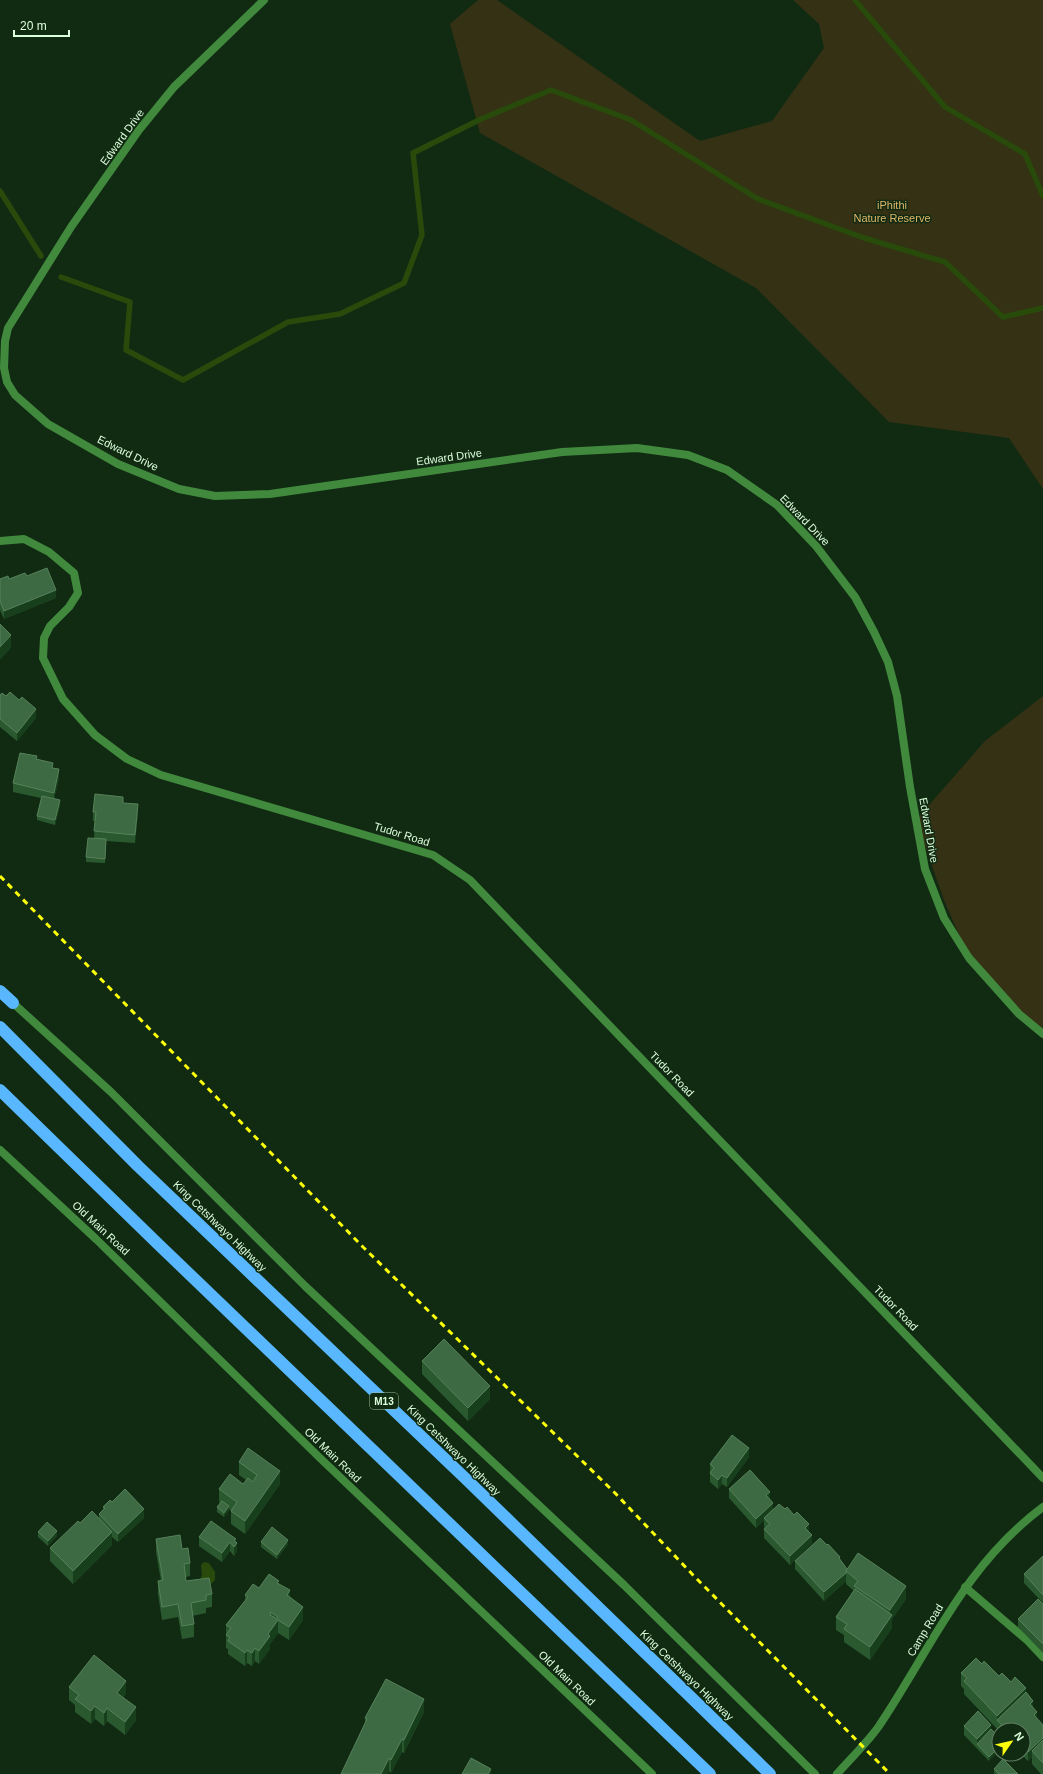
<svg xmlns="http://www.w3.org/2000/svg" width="1043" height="1774" font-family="Arial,sans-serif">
<rect width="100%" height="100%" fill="#112b13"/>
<g fill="#353114">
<polygon points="478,0 497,0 700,141 772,121 824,48 819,24 793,0 1043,0 1043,489 1009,438 889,422 756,288 480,133 450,24"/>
<polygon points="1043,696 1043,1034 969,958 944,900 916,820 985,741"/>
</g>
<polygon fill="#284a0b" points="204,1562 209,1563 215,1572 215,1580 210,1585 199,1581 202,1575 201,1565"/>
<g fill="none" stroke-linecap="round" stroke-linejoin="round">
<g stroke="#284a0b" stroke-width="5.5">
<polyline points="855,0 945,107 1025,154 1043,196"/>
<polyline points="0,191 41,256"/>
<polyline points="61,277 130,302 126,350 183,380 288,322 340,314 404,283 422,235 413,153 481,119 551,90 631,120 758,199 864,238 945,262 1003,317 1043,308"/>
</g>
<g stroke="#418a3d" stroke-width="8">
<polyline points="264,0 174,87 139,130 71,227 8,328 5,341 4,368 7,382 15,395 48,424 118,464 179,489 215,496 270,494 562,452 637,448 688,455 727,470 777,505 816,546 855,597 874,632 888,662 897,696 910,787 925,869 944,918 969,958 1019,1014 1043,1034"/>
<polyline points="0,541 24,539 49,552 74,573 78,593 69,607 50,626 44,638 43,658 63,699 95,735 127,759 161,775 433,855 470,880 1043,1478"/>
<polyline points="965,1587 1028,1641 1043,1657"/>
<path d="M837 1774C851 1758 867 1743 879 1726 932 1647 964 1566 1043 1507"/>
</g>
<g stroke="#418a3d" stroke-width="8">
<polyline points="13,1003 111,1092 305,1286 624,1585 815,1774"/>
<polyline points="0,1150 96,1239 320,1458 652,1774"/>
</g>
<g stroke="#58b7fe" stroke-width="12">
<polyline points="0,991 13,1003"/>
<polyline points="0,1027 138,1166 465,1478 770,1774"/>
<polyline points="0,1090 157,1243 710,1774"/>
</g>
<polyline stroke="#fcfd09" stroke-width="3" stroke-dasharray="6 5" stroke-linecap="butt" points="0,876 363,1247 615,1493 694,1576 890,1774"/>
</g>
<g fill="#2a592f">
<polygon points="27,576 56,598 4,619 0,610 0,579 9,579"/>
<polygon points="0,695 6,696 19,700 36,718 17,741 0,727"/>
<polygon points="37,759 53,768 59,778 54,799 60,805 55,825 37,820 37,816 41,798 13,792 13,783"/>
<polygon points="123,803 138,813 135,843 106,841 105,863 86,862 86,857 94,838 95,821 93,821 93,812"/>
<polygon points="422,1361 490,1399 468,1421 422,1374"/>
<polygon points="749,1457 727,1487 722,1484 718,1489 710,1482 710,1464"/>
<polygon points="239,1462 280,1484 245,1534 231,1524 231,1511 229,1509 229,1510 224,1517 217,1512 217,1507 220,1503 219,1502 219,1489 243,1484 246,1480 239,1475"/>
<polygon points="729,1489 770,1500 773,1510 785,1509 809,1531 812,1543 790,1565 764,1538 764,1529 765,1528 764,1527 764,1520 756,1528 729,1498"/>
<polygon points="112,1502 144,1518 118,1542 112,1537 112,1545 73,1584 50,1561 50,1548 80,1523 99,1518 99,1514 103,1510 103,1507"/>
<polygon points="38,1532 57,1536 48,1546 38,1537"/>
<polygon points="199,1537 236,1541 237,1551 234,1556 230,1551 222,1562 199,1546"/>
<polygon points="156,1539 182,1549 190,1563 190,1576 186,1577 186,1581 212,1594 212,1607 206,1608 206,1613 192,1616 194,1624 194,1637 182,1639 178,1617 162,1620 158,1594 158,1581 161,1581 156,1552"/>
<polygon points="261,1542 288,1544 277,1559 261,1547"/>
<polygon points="1043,1556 1043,1603 1024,1583 1024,1574"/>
<polygon points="795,1561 840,1561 847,1569 906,1599 892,1619 892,1628 870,1660 844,1642 844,1635 836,1630 836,1617 854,1591 846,1584 846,1581 824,1601 795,1569"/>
<polygon points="279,1583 290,1598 303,1620 289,1640 278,1633 270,1644 270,1649 259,1664 255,1661 252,1666 247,1663 245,1666 228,1654 228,1649 226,1648 226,1625 245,1601 245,1595 259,1588"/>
<polygon points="1043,1604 1043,1653 1018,1627 1018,1619"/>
<polygon points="982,1664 999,1676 1011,1682 1026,1692 1033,1708 1037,1719 1043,1725 1043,1774 1041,1774 1032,1764 1032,1757 1028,1761 1021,1754 1023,1754 1023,1730 999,1730 999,1731 964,1694 964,1689 961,1686 961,1673"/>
<polygon points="69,1687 126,1694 123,1697 136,1720 125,1735 107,1721 104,1726 95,1719 91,1724 75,1712 75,1705 69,1700"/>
<polygon points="424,1712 404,1753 402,1752 391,1773 389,1771 365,1722 365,1718"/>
<polygon points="991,1725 989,1761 964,1735 964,1726"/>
<polygon points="994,1769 1018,1774 995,1774 994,1773"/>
</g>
<g fill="#183f1c">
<polygon points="56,590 56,598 4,619 4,611"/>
<polygon points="11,635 11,648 0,660 0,647"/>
<polygon points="36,709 36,718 17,741 17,733"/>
<polygon points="59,769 59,778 54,801 54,793"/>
<polygon points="60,800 60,805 55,825 55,820"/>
<polygon points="138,804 138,813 135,843 135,835"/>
<polygon points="490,1386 490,1399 468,1421 468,1408"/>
<polygon points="749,1448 749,1457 727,1487 727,1478"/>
<polygon points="280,1471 280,1484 245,1534 245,1521"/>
<polygon points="722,1475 722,1484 718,1489 718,1480"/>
<polygon points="770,1492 770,1500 766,1495"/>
<polygon points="773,1503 773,1512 764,1518 764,1520 756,1528 756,1519"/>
<polygon points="229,1506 229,1510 224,1517 224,1513"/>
<polygon points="144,1509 144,1518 118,1542 118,1534"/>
<polygon points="809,1524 809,1533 805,1528"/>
<polygon points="57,1531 57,1536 48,1546 48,1541"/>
<polygon points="112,1532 112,1545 73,1584 73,1571"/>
<polygon points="812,1535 812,1543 790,1565 790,1556"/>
<polygon points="236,1539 236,1545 237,1543 237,1551 234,1556 234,1540"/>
<polygon points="288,1540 288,1544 277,1559 277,1555"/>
<polygon points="230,1542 230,1551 222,1562 222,1553"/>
<polygon points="846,1573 846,1581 824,1601 824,1592"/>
<polygon points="906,1586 906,1599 892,1619 892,1628 870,1660 870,1647 890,1618 890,1610"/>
<polygon points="290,1590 290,1603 287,1595"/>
<polygon points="303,1607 303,1620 289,1640 289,1627"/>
<polygon points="278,1620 278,1633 270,1644 270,1649 259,1664 259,1651 268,1634"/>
<polygon points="255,1648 255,1661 252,1666 252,1653"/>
<polygon points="247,1650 247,1663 245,1666 245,1653"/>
<polygon points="126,1681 126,1694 117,1706 117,1693"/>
<polygon points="1026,1688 1026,1701 997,1720 997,1716"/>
<polygon points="424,1699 424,1712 404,1753 404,1740"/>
<polygon points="1033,1701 1033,1710 1030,1704"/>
<polygon points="95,1706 95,1719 91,1724 91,1711"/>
<polygon points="136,1707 136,1720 125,1735 125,1722"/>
<polygon points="107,1708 107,1721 104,1726 104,1713"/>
<polygon points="1037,1712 1037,1721 1034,1715"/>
<polygon points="991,1725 991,1733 977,1744 977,1739"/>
<polygon points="1043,1738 1043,1747 1032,1751 1032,1757 1028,1761 1028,1752"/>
<polygon points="402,1739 402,1752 391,1773 391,1760"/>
<polygon points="999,1747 999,1751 989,1761 989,1757"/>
<polygon points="389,1758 389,1771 388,1774 381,1774"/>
<polygon points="491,1769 491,1774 488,1774"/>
</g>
<g fill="#3d6a42" stroke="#56825a" fill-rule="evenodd">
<polygon points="47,568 56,590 4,611 0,601 0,579 8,576 9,579 25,573 27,576"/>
<polygon points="0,624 11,635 0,647"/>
<polygon points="10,692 19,700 22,697 36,709 17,733 0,719 0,695 2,693 6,696"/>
<polygon points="20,753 37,756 36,759 53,763 52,768 59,769 54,793 13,783"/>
<polygon points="95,794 123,797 123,803 138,804 135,835 94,831 96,812 93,812"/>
<polygon points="42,796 60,800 55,820 37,816"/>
<polygon points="88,838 106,839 105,859 86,857"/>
<polygon points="444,1339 490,1386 468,1408 422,1361"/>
<polygon points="732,1435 749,1448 727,1478 722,1475 718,1480 710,1473 714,1468 710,1464"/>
<polygon points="248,1448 280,1471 245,1521 231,1511 237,1502 219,1489 230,1474 243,1484 248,1478 253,1482 257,1475 239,1462"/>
<polygon points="750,1470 770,1492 766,1495 773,1503 756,1519 729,1489"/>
<polygon points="125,1489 144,1509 118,1534 99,1514 105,1508 103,1507 110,1500 112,1502"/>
<polygon points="222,1501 229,1506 224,1513 217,1507"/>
<polygon points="779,1504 785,1509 787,1507 794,1515 797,1512 809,1524 805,1528 812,1535 790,1556 764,1529 770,1524 764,1518"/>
<polygon points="92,1511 112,1532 73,1571 50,1548 78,1521 80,1523"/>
<polygon points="211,1521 236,1539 234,1540 237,1543 234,1547 230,1542 222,1553 199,1537"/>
<polygon points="47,1522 57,1531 48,1541 38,1532"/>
<polygon points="272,1527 288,1540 277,1555 261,1542"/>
<polygon points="180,1535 182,1549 188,1548 190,1563 184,1564 186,1581 209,1578 212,1594 206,1595 206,1600 191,1603 194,1624 182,1626 178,1604 162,1607 158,1581 163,1580 156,1539"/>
<polygon points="820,1538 827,1545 828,1544 840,1557 839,1558 847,1569 846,1571 846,1573 824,1592 795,1561"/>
<polygon points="858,1553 906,1586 890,1610 854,1586 858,1581 846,1571"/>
<polygon points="1043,1556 1043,1595 1024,1574"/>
<path d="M269 1574 279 1581 277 1583 290 1590 287 1595 303 1607 289 1627 278 1620 268 1634 270 1636 259 1651 255 1648 252 1653 247 1650 245 1653 228 1641 230 1637 226 1635 231 1628 226 1625 248 1597 245 1595 253 1584 259 1588ZM271 1612 278 1617 277 1619 270 1615Z"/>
<polygon points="855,1589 892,1615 870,1647 844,1629 847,1624 836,1617"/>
<polygon points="1038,1599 1043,1604 1043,1644 1018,1619"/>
<polygon points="94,1655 126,1681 117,1693 136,1707 125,1722 107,1708 104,1713 95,1706 91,1711 75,1699 79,1695 69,1687"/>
<polygon points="976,1658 982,1664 984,1661 999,1676 1002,1673 1011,1682 1015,1677 1026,1688 997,1716 964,1681 967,1678 961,1673"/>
<polygon points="386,1679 424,1699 404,1740 402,1739 391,1760 389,1758 381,1774 341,1774 367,1719 365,1718"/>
<polygon points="1026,1692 1033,1701 1030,1704 1037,1712 1034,1715 1043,1725 1043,1738 1028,1752 1023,1747 1023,1730 1006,1730 997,1720"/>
<polygon points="978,1711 991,1725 977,1739 964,1726"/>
<polygon points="991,1729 999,1737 999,1747 989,1757 977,1744"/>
<polygon points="1043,1740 1043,1763 1032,1751"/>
<polygon points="471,1758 491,1769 488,1774 462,1774"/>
<polygon points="1003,1759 1018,1774 999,1774 994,1769"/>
</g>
<g text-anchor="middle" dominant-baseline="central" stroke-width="3" stroke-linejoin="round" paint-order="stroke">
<rect fill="#112b13" stroke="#9fbfa0" stroke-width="1" x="370" y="1393" width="28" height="16" rx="3"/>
<g font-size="10" font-weight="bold" fill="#dcffdc">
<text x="384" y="1401">M13</text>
</g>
<g font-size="11" fill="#dcffdc" stroke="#112b13">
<text transform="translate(122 137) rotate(-54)">Edward Drive</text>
<text transform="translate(128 453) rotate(26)">Edward Drive</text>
<text transform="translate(449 457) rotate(-8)">Edward Drive</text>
<text transform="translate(805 520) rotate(46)">Edward Drive</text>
<text transform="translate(929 830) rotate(80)">Edward Drive</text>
<text transform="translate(402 834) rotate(17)">Tudor Road</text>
<text transform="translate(672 1074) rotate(46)">Tudor Road</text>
<text transform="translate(220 1226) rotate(44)">King Cetshwayo Highway</text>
<text transform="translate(101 1228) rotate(43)">Old Main Road</text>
<text transform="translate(896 1308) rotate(46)">Tudor Road</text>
<text transform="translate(454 1450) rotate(44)">King Cetshwayo Highway</text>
<text transform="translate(333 1455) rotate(44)">Old Main Road</text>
<text transform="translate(925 1630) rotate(-59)">Camp Road</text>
<text transform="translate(687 1675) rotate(44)">King Cetshwayo Highway</text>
<text transform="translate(567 1678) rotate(44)">Old Main Road</text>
</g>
<g font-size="11" fill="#e0b666" stroke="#112b13">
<text x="892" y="205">iPhithi<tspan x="892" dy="13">Nature Reserve</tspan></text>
</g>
</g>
<g transform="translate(1011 1742) rotate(56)"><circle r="19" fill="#112b13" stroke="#628063"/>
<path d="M0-3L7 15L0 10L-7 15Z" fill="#fcfd09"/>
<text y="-6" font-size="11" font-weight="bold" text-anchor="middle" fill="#dcffdc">N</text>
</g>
<path d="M14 30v6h55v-6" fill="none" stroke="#dcffdc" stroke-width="2"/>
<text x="20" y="30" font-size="12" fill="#dcffdc" stroke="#112b13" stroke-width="3" paint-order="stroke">20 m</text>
</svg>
